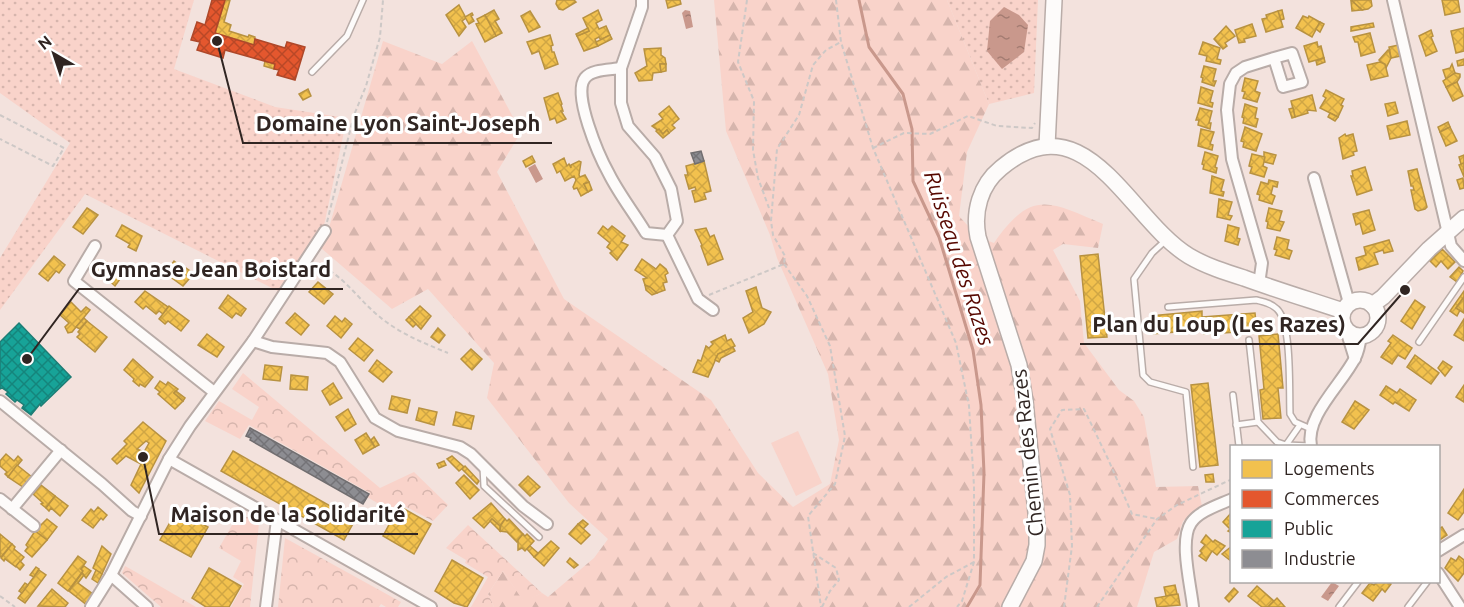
<svg xmlns="http://www.w3.org/2000/svg" width="1464" height="607" font-family="Ubuntu,sans-serif">
<defs>
<pattern id="grass-dots" width="8" height="8" patternUnits="userSpaceOnUse" patternTransform="scale(1.5)"><rect width="8" height="8" fill="#f9d3ca"/><path d="M2 2h.1M6 6h.1" fill="none" stroke="#d6b5ad" stroke-width="1.8" stroke-linecap="round"/></pattern>
<pattern id="forest-firs" width="22" height="20" patternUnits="userSpaceOnUse" patternTransform="scale(1.5)"><rect width="22" height="20" fill="#f9d3ca"/><path d="M5 1l3.5 6h-7zM16 11l3.5 6h-7z" fill="#d6b5ad"/></pattern>
<pattern id="park-crowns" width="20" height="18" patternUnits="userSpaceOnUse" patternTransform="scale(1.5)"><rect width="20" height="18" fill="#f9d3ca"/><path d="M2 6a3 3 0 1 1 6 0M12 15a3 3 0 1 1 6 0" fill="none" stroke="#d6b5ad"/></pattern>
<pattern id="water-ripples" width="26" height="14" patternUnits="userSpaceOnUse" patternTransform="scale(1.5)"><rect width="26" height="14" fill="#c9988c"/><path d="M2 4q2-2 4 0t4 0M15 11q2-2 4 0t4 0" fill="none" stroke="#a47c72"/></pattern>
<pattern id="homes-cross-hatch" width="8" height="8" patternUnits="userSpaceOnUse" patternTransform="scale(1.5)"><rect width="8" height="8" fill="#f2c14e"/><path d="M0 0l8 8M0 8l8-8" fill="none" stroke="#d0a644"/></pattern>
<pattern id="shops-cross-hatch" width="8" height="8" patternUnits="userSpaceOnUse" patternTransform="scale(1.5)"><rect width="8" height="8" fill="#e4572e"/><path d="M0 0l8 8M0 8l8-8" fill="none" stroke="#b94827"/></pattern>
<pattern id="public-cross-hatch" width="8" height="8" patternUnits="userSpaceOnUse" patternTransform="scale(1.5)"><rect width="8" height="8" fill="#17a398"/><path d="M0 0l8 8M0 8l8-8" fill="none" stroke="#15857c"/></pattern>
<pattern id="industry-cross-hatch" width="8" height="8" patternUnits="userSpaceOnUse" patternTransform="scale(1.5)"><rect width="8" height="8" fill="#8d8d92"/><path d="M0 0l8 8M0 8l8-8" fill="none" stroke="#747377"/></pattern>
</defs>
<rect width="100%" height="100%" fill="#f3e2dd"/>
<g fill="url(#grass-dots)">
<polygon points="0,0 194,0 174,69 275,107 347,118 323,230 282,293 85,194 0,310 0,258 70,143 0,93"/>
<polygon points="947,0 1038,0 1034,93 989,104"/>
</g>
<path fill="url(#forest-firs)" d="M714 0H947L989 104 967 152 959 216 978 237 994 243C1032 188 1050 202 1103 224L1098 248 1063 244 1053 250 1080 301 1084 343 1119 390 1134 401 1144 417 1156 487 1198 486 1202 506 1183 521 1177 539 1154 552 1137 607H494L488 594 503 571 524 601 542 593 548 597 594 558 608 539 569 503 487 398 494 363 428 289 392 309 321 248 328 231 383 41 442 64 472 41 521 132 497 172 564 299 711 400 758 473 793 507 830 484 839 440 828 374 777 258 770 235 726 131Z"/>
<g fill="url(#park-crowns)">
<polygon points="243,373 380,488 414,472 448,505 433,521 399,503 393,512 367,497 370,493 249,425 240,439 205,421 219,401 252,420 259,407 232,389"/>
<polygon points="239,513 259,523 250,607 231,607 244,584 233,577 241,561 219,548"/>
<polygon points="468,525 542,593 524,602 503,571 488,594 494,607 471,607 488,577 465,563 466,560 446,548"/>
<polygon points="285,538 401,602 398,607 386,607 381,604 379,607 278,607"/>
<polygon points="125,566 134,571 196,607 161,607 122,573"/>
</g>
<polygon fill="#f9d3ca" points="798,431 822,483 796,496 771,443"/>
<g fill="url(#water-ripples)">
<polygon points="1004,7 1019,15 1028,25 1024,52 1002,69 987,51 990,21"/>
<polygon points="685,10 690,11 693,27 686,29 682,13"/>
<polygon points="535,164 543,179 536,183 528,168"/>
<polygon points="1332,582 1339,586 1328,601 1321,597"/>
</g>
<g fill="url(#homes-cross-hatch)" stroke="#b89241" stroke-width="1.5" fill-rule="evenodd">
<polygon points="225,0 230,0 224,22 231,25 229,31 248,37 249,35 255,37 254,45 215,33"/>
<polygon points="557,0 574,0 576,2 563,10 559,9 556,4"/>
<polygon points="666,0 680,0 681,4 668,8"/>
<polygon points="1351,0 1371,0 1372,6 1368,9 1362,10"/>
<polygon points="1442,0 1458,0 1460,12 1445,15"/>
<polygon points="1351,1 1352,1 1362,10 1352,11"/>
<polygon points="459,5 466,18 462,21 466,27 459,36 446,15"/>
<polygon points="494,10 499,19 495,21 502,33 496,36 485,15"/>
<polygon points="598,10 602,20 596,23 599,29 606,26 610,35 601,40 599,37 595,39 598,46 584,51 577,36 589,31 583,18"/>
<polygon points="1282,10 1284,19 1280,20 1278,11"/>
<polygon points="530,11 540,27 529,32 521,16"/>
<polygon points="1278,11 1283,27 1266,32 1262,19 1267,18 1266,15"/>
<polygon points="472,13 473,15 471,16 474,21 469,24 465,17"/>
<polygon points="485,15 496,36 485,42 476,24 479,23 477,19"/>
<polygon points="1303,16 1308,18 1309,16 1320,22 1312,37 1296,28"/>
<polygon points="1320,22 1324,24 1320,32 1316,29"/>
<polygon points="1373,23 1374,27 1351,31 1351,27"/>
<polygon points="1252,24 1256,36 1244,39 1245,42 1239,43 1235,30"/>
<polygon points="1226,26 1235,36 1225,43 1227,46 1223,49 1214,39"/>
<polygon points="588,28 589,31 577,36 576,34"/>
<polygon points="1464,28 1464,51 1456,53 1451,31"/>
<polygon points="1431,30 1433,36 1431,37 1437,51 1426,56 1419,36"/>
<polygon points="1370,33 1375,52 1361,56 1358,42 1355,42 1353,37"/>
<polygon points="550,35 553,45 551,46 552,52 554,52 558,64 545,69 539,51 532,54 527,42"/>
<polygon points="610,35 612,39 598,46 596,42"/>
<polygon points="1203,42 1220,48 1217,59 1221,60 1220,64 1206,61 1207,56 1199,54"/>
<polygon points="1317,42 1318,47 1321,46 1324,58 1309,62 1304,46"/>
<polygon points="1399,45 1401,56 1391,58 1389,47"/>
<polygon points="661,48 661,55 665,58 666,64 660,64 661,72 653,73 652,80 639,81 635,73 647,66 644,49"/>
<polygon points="1388,50 1389,50 1391,58 1386,68 1379,60"/>
<polygon points="1324,58 1325,62 1317,65 1316,61"/>
<polygon points="1464,59 1464,65 1458,66 1457,61"/>
<polygon points="265,61 275,64 274,69 264,66"/>
<polygon points="1380,62 1385,64 1388,76 1371,80 1367,65"/>
<polygon points="660,64 666,64 666,71 661,72"/>
<polygon points="1452,64 1455,73 1446,79 1443,70 1450,68"/>
<polygon points="1204,66 1216,69 1213,81 1216,81 1214,86 1202,82 1203,78 1201,77"/>
<polygon points="1455,73 1460,74 1460,77 1457,82 1446,87 1443,81"/>
<polygon points="1245,78 1258,81 1255,91 1260,93 1257,102 1243,98 1245,92 1242,91"/>
<polygon points="1457,82 1463,96 1453,101 1446,87"/>
<polygon points="1201,87 1213,91 1210,102 1213,103 1212,107 1198,103"/>
<polygon points="308,89 311,96 303,100 299,94"/>
<polygon points="1326,90 1344,99 1341,105 1343,106 1338,117 1320,108 1326,98 1323,96"/>
<polygon points="558,93 562,104 561,105 563,111 561,111 566,119 557,123 555,118 550,120 544,98"/>
<polygon points="1312,95 1316,111 1307,110 1308,113 1295,117 1291,101"/>
<polygon points="1395,102 1398,113 1388,116 1385,104"/>
<polygon points="1245,104 1257,108 1255,118 1258,119 1256,127 1243,123 1244,118 1242,117"/>
<polygon points="669,106 679,119 672,125 675,128 669,133 667,130 663,134 652,126 663,119 659,114"/>
<polygon points="1200,108 1212,111 1209,123 1211,123 1210,129 1198,125 1199,120 1196,120"/>
<polygon points="1293,108 1295,117 1292,118 1289,109"/>
<polygon points="1330,113 1338,117 1335,121 1328,117"/>
<polygon points="1407,121 1410,135 1390,139 1387,126"/>
<polygon points="1448,122 1450,127 1440,132 1438,127"/>
<polygon points="1245,127 1262,134 1256,151 1243,147 1244,142 1241,141"/>
<polygon points="1450,127 1457,141 1446,146 1440,132"/>
<polygon points="659,129 663,134 667,130 669,133 663,138 656,131"/>
<polygon points="1201,129 1214,132 1210,144 1213,145 1212,150 1198,146"/>
<polygon points="1345,134 1346,136 1353,134 1357,151 1353,152 1354,155 1343,159 1339,138"/>
<polygon points="1205,152 1218,156 1215,167 1217,168 1216,173 1203,169 1204,165 1202,164"/>
<polygon points="1264,152 1276,155 1273,164 1264,162"/>
<polygon points="1252,154 1265,157 1263,166 1267,168 1264,177 1250,173 1252,167 1249,166"/>
<polygon points="1464,155 1464,163 1461,164 1459,157"/>
<polygon points="532,156 535,162 526,167 523,161"/>
<polygon points="564,158 567,166 569,164 571,168 571,165 579,161 581,162 579,175 580,177 585,175 589,182 584,184 588,192 581,196 577,188 574,189 573,187 576,180 574,176 565,181 560,171 557,173 553,164"/>
<polygon points="704,161 711,191 704,193 706,199 695,202 692,191 696,190 695,187 689,189 685,175 688,175 686,166"/>
<polygon points="1464,163 1464,177 1459,165"/>
<polygon points="1365,167 1372,190 1357,195 1351,176 1353,176 1352,171"/>
<polygon points="1417,169 1427,207 1425,209 1418,211 1415,209 1411,190 1414,190 1413,186 1411,186 1408,171"/>
<polygon points="1212,176 1224,180 1221,191 1224,192 1223,196 1210,193"/>
<polygon points="1463,178 1464,188 1460,189 1457,180"/>
<polygon points="1269,180 1278,182 1277,187 1273,186 1271,194 1275,196 1272,204 1259,200 1260,195 1257,194 1261,182 1268,184"/>
<polygon points="589,182 592,190 588,192 584,184"/>
<polygon points="1219,199 1232,202 1228,215 1232,216 1230,220 1217,217"/>
<polygon points="87,208 98,215 83,234 73,227"/>
<polygon points="1269,208 1282,211 1279,221 1284,222 1280,231 1267,228 1268,222 1266,221"/>
<polygon points="1369,210 1375,230 1363,234 1360,223 1356,225 1353,214"/>
<polygon points="122,225 142,236 136,251 128,247 130,244 116,236"/>
<polygon points="1228,225 1239,228 1237,238 1240,239 1238,245 1225,241"/>
<polygon points="603,226 608,230 612,226 625,236 621,242 628,245 617,260 610,253 612,251 607,247 610,243 598,233"/>
<polygon points="706,228 710,237 714,235 723,259 708,265 701,246 702,245 695,230"/>
<polygon points="1277,237 1289,240 1287,249 1292,251 1289,259 1275,255 1277,250 1274,249"/>
<polygon points="1389,240 1393,251 1384,253 1383,250 1374,253 1378,264 1359,270 1356,258 1366,255 1364,247"/>
<polygon points="1442,249 1455,262 1448,269 1441,261 1436,267 1430,261"/>
<polygon points="1098,254 1107,337 1088,338 1080,256"/>
<polygon points="54,256 65,265 59,273 56,271 48,281 39,274"/>
<polygon points="642,259 656,269 660,264 666,269 668,273 665,275 667,282 663,283 665,290 657,293 645,285 643,279 647,278 635,270"/>
<polygon points="105,261 121,273 118,277 120,279 115,286 105,277 103,279 96,274"/>
<polygon points="174,261 185,270 183,273 190,278 183,286 165,273"/>
<polygon points="1459,267 1463,271 1457,282 1450,277"/>
<polygon points="186,268 193,273 190,278 183,273"/>
<polygon points="318,282 333,294 324,304 309,292"/>
<polygon points="645,285 650,287 657,293 652,295 646,290"/>
<polygon points="756,287 762,308 771,312 764,324 749,333 743,318 753,312 746,291"/>
<polygon points="145,291 168,307 163,314 159,311 156,314 146,306 143,309 135,302"/>
<polygon points="1464,291 1464,297 1456,308 1460,310 1457,316 1450,311"/>
<polygon points="228,295 246,309 241,316 236,313 232,318 219,308"/>
<polygon points="1464,297 1464,313 1456,308"/>
<polygon points="1415,300 1425,307 1412,329 1401,321"/>
<polygon points="71,302 81,312 86,307 90,310 72,332 68,333 65,327 69,323 60,315"/>
<polygon points="169,306 189,321 181,331 168,321 165,324 159,319"/>
<polygon points="420,306 431,316 421,329 409,317"/>
<polygon points="1202,311 1202,317 1255,313 1257,331 1204,334 1203,330 1151,334 1150,316"/>
<polygon points="295,313 309,325 301,335 286,323"/>
<polygon points="335,316 342,322 345,318 352,324 341,338 327,326"/>
<polygon points="409,317 416,324 413,327 406,320"/>
<polygon points="84,318 87,321 80,329 76,327"/>
<polygon points="1464,319 1464,341 1454,335"/>
<polygon points="87,321 107,337 95,352 77,337 80,334 78,332"/>
<polygon points="438,328 445,335 439,343 431,337"/>
<polygon points="207,334 224,347 217,357 198,345"/>
<polygon points="1278,334 1283,388 1278,388 1281,418 1263,419 1260,390 1264,389 1259,336"/>
<polygon points="725,335 727,341 731,339 735,346 718,354 708,377 693,372 698,360 701,361 706,346 709,348 713,344 711,342"/>
<polygon points="1393,335 1412,348 1405,359 1398,355 1392,364 1381,357 1391,343 1388,341"/>
<polygon points="358,338 373,350 364,361 349,349"/>
<polygon points="733,347 735,351 721,358 719,362 715,360 718,354"/>
<polygon points="471,349 482,359 472,370 461,359"/>
<polygon points="1415,355 1439,373 1431,384 1407,367"/>
<polygon points="133,359 153,377 145,387 140,384 139,386 133,381 134,379 124,370"/>
<polygon points="377,360 392,372 383,382 369,371"/>
<polygon points="1443,361 1452,367 1445,376 1438,368"/>
<polygon points="265,365 282,367 280,381 263,379"/>
<polygon points="291,375 308,377 307,390 290,389"/>
<polygon points="160,381 166,385 168,382 178,389 174,393 183,401 175,409 158,394 160,392 155,388"/>
<polygon points="333,383 342,398 330,405 322,391"/>
<polygon points="1208,383 1218,465 1200,467 1191,385"/>
<polygon points="1464,385 1464,402 1456,397"/>
<polygon points="1386,386 1397,393 1400,389 1416,400 1409,411 1395,402 1393,404 1380,395"/>
<polygon points="176,391 185,398 183,401 174,393"/>
<polygon points="392,396 410,400 407,413 389,409"/>
<polygon points="1355,401 1369,410 1354,429 1342,422"/>
<polygon points="419,408 437,412 434,425 416,420"/>
<polygon points="348,409 356,424 345,431 336,417"/>
<polygon points="456,412 474,416 471,429 453,425"/>
<path d="M143 422 166 441 139 493 131 485 141 464 126 456 117 464 112 459 127 444 124 441ZM146 441 149 443 144 452 137 449Z"/>
<polygon points="366,433 375,447 363,454 355,440"/>
<polygon points="374,437 379,445 375,447 371,440"/>
<polygon points="233,451 355,520 344,540 221,471"/>
<polygon points="6,454 14,461 18,456 22,460 8,477 5,474 7,472 0,466 0,461"/>
<polygon points="452,456 464,467 459,471 447,459"/>
<polygon points="444,461 446,465 439,468 437,464"/>
<polygon points="17,465 32,477 23,487 8,477"/>
<polygon points="465,466 479,481 477,484 462,469"/>
<polygon points="1213,474 1214,482 1206,482 1205,475"/>
<polygon points="464,475 479,490 470,499 456,483"/>
<polygon points="528,476 540,487 530,496 519,485"/>
<polygon points="41,485 55,496 46,508 41,504 43,503 33,494"/>
<polygon points="1464,489 1464,512 1458,520 1448,513"/>
<polygon points="55,496 68,506 60,516 51,508 49,511 46,508"/>
<polygon points="491,503 505,519 500,526 492,519 484,528 473,518"/>
<polygon points="399,506 431,524 414,554 383,536"/>
<polygon points="98,507 107,515 103,520 101,518 93,528 82,520 91,509 94,512"/>
<polygon points="177,510 208,527 191,557 160,540"/>
<polygon points="1232,512 1232,533 1228,531 1230,529 1223,522"/>
<polygon points="47,519 57,527 47,540 35,531"/>
<polygon points="492,519 500,526 500,531 490,521"/>
<polygon points="505,519 507,521 509,519 523,534 517,542 507,532 500,531 501,525"/>
<polygon points="583,520 588,524 583,529 578,524"/>
<polygon points="578,524 590,535 581,544 569,534"/>
<polygon points="1442,527 1447,535 1438,541 1438,529"/>
<polygon points="35,531 47,540 32,557 25,551 28,547 26,545"/>
<polygon points="0,534 12,544 1,557 0,556"/>
<polygon points="523,534 525,536 527,534 534,541 525,551 522,548 518,550 518,540"/>
<polygon points="1206,535 1213,542 1215,540 1225,546 1217,555 1212,551 1206,561 1199,556 1202,553 1200,551 1205,545 1201,542"/>
<polygon points="551,541 559,548 544,566 534,557"/>
<polygon points="12,544 15,547 14,549 24,557 16,567 5,559 4,561 1,558"/>
<polygon points="102,546 111,554 102,574 93,568"/>
<polygon points="530,546 538,553 534,557 527,549"/>
<polygon points="1232,546 1232,561 1231,561 1222,554"/>
<polygon points="78,556 86,562 81,569 83,571 68,591 58,583"/>
<polygon points="1459,556 1464,560 1464,573 1458,581 1445,568 1451,558 1456,561"/>
<polygon points="570,558 578,565 574,568 567,562"/>
<polygon points="452,560 483,578 467,607 454,603 435,591"/>
<polygon points="20,561 24,565 20,570 16,566"/>
<polygon points="84,566 91,571 86,578 82,573 83,571 81,569"/>
<polygon points="36,567 39,569 34,577 30,575"/>
<polygon points="209,568 241,586 229,607 206,607 192,598"/>
<polygon points="39,570 46,575 25,603 18,598"/>
<polygon points="96,570 102,574 98,583 92,579"/>
<polygon points="82,573 84,575 78,583 93,594 87,605 69,591"/>
<polygon points="1377,582 1387,582 1391,584 1385,592 1382,589 1373,601 1362,593 1370,583 1374,585"/>
<polygon points="25,583 28,585 22,593 19,591"/>
<polygon points="1175,585 1177,594 1166,596 1164,587"/>
<polygon points="1257,586 1274,601 1268,607 1262,607 1248,596"/>
<polygon points="1234,588 1238,592 1229,602 1225,598"/>
<polygon points="52,589 68,603 65,607 38,606"/>
<polygon points="1178,594 1180,605 1157,607 1155,598"/>
<polygon points="1277,598 1285,607 1268,607"/>
</g>
<polygon fill="url(#shops-cross-hatch)" stroke="#ae482a" stroke-width="1.5" points="212,0 225,0 215,33 254,45 255,39 285,48 287,42 305,47 295,80 277,75 279,70 274,69 275,64 225,50 223,58 197,50 200,42 191,40 197,22 205,25"/>
<polygon fill="url(#public-cross-hatch)" stroke="#1e7d75" stroke-width="1.5" points="19,323 71,377 41,406 40,404 31,415 22,408 24,405 17,400 15,402 6,394 8,392 2,388 0,389 0,342"/>
<g fill="url(#industry-cross-hatch)" stroke="#716e70" stroke-width="1.5">
<polygon points="701,151 704,161 695,164 691,153"/>
<polygon points="250,428 369,494 363,504 250,440 251,438 246,436"/>
</g>
<g fill="none" stroke-linecap="round" stroke-linejoin="round">
<polyline stroke="#c9988c" stroke-width="3" points="859,0 869,47 903,94 912,129 913,181 939,237 973,350 981,405 984,473 980,585 967,607"/>
<defs>
<g id="lane">
<polyline points="312,72 347,36 363,0"/>
<polyline points="1165,241 1152,253 1134,279 1143,375 1150,382 1186,392 1193,467"/>
<path d="M1168 307 1256 300C1264 302 1271 303 1277 309 1292 323 1289 391 1290 414L1295 422 1311 429"/>
<polyline points="1249,340 1258,422 1277,442 1286,445 1311,446"/>
<polyline points="1419,342 1464,277"/>
<polyline points="1233,395 1239,446"/>
<polyline points="1236,425 1258,422"/>
<polyline points="1286,445 1300,425"/>
<polyline points="483,467 484,486 539,537"/>
<polyline points="1339,607 1358,582"/>
<polyline points="1408,607 1427,582"/>
</g>
<g id="street">
<polyline points="1393,0 1451,246 1464,261"/>
<path d="M621 68V103L628 126 655 157 671 189 677 221 667 235 646 233C634 213 619 194 609 174 599 156 572 94 585 78 592 69 610 70 621 68Z"/>
<polyline points="621,68 642,7 642,0"/>
<polyline points="1314,178 1349,303"/>
<polyline points="667,235 698,299 713,310"/>
<polyline points="95,246 74,281 214,392"/>
<polyline points="1259,284 1262,263 1232,159 1227,110 1230,84 1236,73 1245,67 1274,58 1283,87 1302,82 1292,53 1274,58"/>
<polyline points="1346,330 1355,359"/>
<polyline points="253,341 272,347 327,353 340,362 375,418 398,431 460,447 471,454 523,506 547,524"/>
<polyline points="0,401 102,484 132,511 141,516"/>
<path d="M1311 446C1305 416 1342 384 1355 358 1359 351 1360 343 1361 335"/>
<polyline points="169,459 277,520 266,607"/>
<polyline points="0,499 34,526"/>
<polyline points="12,509 61,450"/>
<polyline points="277,520 431,607"/>
<polyline points="1438,551 1464,535"/>
<polyline points="1438,573 1460,607"/>
<polyline points="111,575 147,607"/>
<polyline points="91,607 111,575 169,459 190,426 253,341 325,231"/>
<path d="M1193 607C1191 586 1179 541 1191 523 1199 511 1219 505 1232 499"/>
</g>
<g id="secondary">
<polyline points="1047,146 1054,0"/>
<circle cx="1360" cy="318" r="18"/>
<polyline points="1372,305 1383,297 1429,249 1464,218"/>
<path d="M1010 607 1034 561 1037 545V523L1025 401 1019 365 978 237C973 212 980 185 1001 168 1086 97 1129 220 1189 256 1206 266 1225 272 1244 278 1277 290 1310 300 1343 311"/>
</g>
</defs>
<use href="#lane" stroke="#b9aca8" stroke-width="8"/>
<use href="#street" stroke="#b9aca8" stroke-width="14"/>
<use href="#secondary" stroke="#b9aca8" stroke-width="18"/>
<g stroke="#cdc8c6" stroke-width="2" stroke-dasharray="4.5 3" stroke-linecap="butt">
<polyline points="747,0 738,62 754,101 753,150 758,178 769,208"/>
<polyline points="836,0 841,42 873,148 956,343 969,406 974,486 974,562 962,601 957,607"/>
<polyline points="0,115 64,148 53,166 0,139"/>
<polyline points="873,148 904,133 930,134 968,116 997,126 1032,128 1035,123"/>
<polyline points="327,222 354,115 366,86 380,37 383,0"/>
<path d="M316 264C341 273 355 295 374 312 396 332 421 342 448 353"/>
<polyline points="784,264 807,296 830,346 845,436 835,484 808,516 821,607"/>
<polyline points="709,295 784,264 785,256 773,235 771,221 777,149 799,115 813,65 826,50 841,42"/>
<polyline points="813,553 836,568 839,580 830,591 822,607"/>
<polyline points="0,596 15,607"/>
<polyline points="909,607 946,577 974,562"/>
<polyline points="1064,607 1072,546 1070,495 1050,429 1062,410 1084,409 1108,459 1132,514 1157,519"/>
<polyline points="1097,607 1157,519 1177,505 1232,479"/>
</g>
<use href="#lane" stroke="#fdfbfa" stroke-width="5"/>
<use href="#street" stroke="#fdfbfa" stroke-width="10"/>
<use href="#secondary" stroke="#fdfbfa" stroke-width="15"/>
</g>
<g text-anchor="middle" dominant-baseline="central" stroke-width="6" stroke-linejoin="round" paint-order="stroke">
<g font-size="21" fill="#302522" stroke="#fff">
<text transform="translate(1027 453) rotate(-96)">Chemin des Razes</text>
</g>
<g font-size="22" font-style="italic" fill="#570800" stroke="#fff">
<text transform="translate(960 258) rotate(72)">Ruisseau des Razes</text>
</g>
</g>
<path fill="none" stroke="#302522" stroke-width="2" d="M217 41L243 143H552M27 359L79 289H343M1405 290L1358 344H1080M143 457L159 534H418"/>
<g fill="#302522" stroke="#fff" stroke-width="2">
<circle cx="217" cy="41" r="6"/>
<circle cx="27" cy="359" r="6"/>
<circle cx="1405" cy="290" r="6"/>
<circle cx="143" cy="457" r="6"/>
</g>
<g font-size="22" text-anchor="middle" font-weight="bold" fill="#302522" stroke="#fff" stroke-width="6" stroke-linejoin="round" paint-order="stroke">
<text x="398" y="131">Domaine Lyon Saint-Joseph</text>
<text x="211" y="277">Gymnase Jean Boistard</text>
<text x="1219" y="332">Plan du Loup (Les Razes)</text>
<text x="288" y="522">Maison de la Solidarité</text>
</g>
<rect x="1230" y="445" width="210" height="138" fill="#ffffff" stroke="#aca8a7" stroke-width="1.5"/>
<rect x="1242" y="460" width="30" height="18" fill="#f2c14e" stroke="#aca8a7" stroke-width="1.5"/>
<text x="1284" y="475" font-size="18" fill="#302522">Logements</text>
<rect x="1242" y="490" width="30" height="18" fill="#e4572e" stroke="#aca8a7" stroke-width="1.5"/>
<text x="1284" y="505" font-size="18" fill="#302522">Commerces</text>
<rect x="1242" y="520" width="30" height="18" fill="#17a398" stroke="#aca8a7" stroke-width="1.5"/>
<text x="1284" y="535" font-size="18" fill="#302522">Public</text>
<rect x="1242" y="550" width="30" height="18" fill="#8d8d92" stroke="#aca8a7" stroke-width="1.5"/>
<text x="1284" y="565" font-size="18" fill="#302522">Industrie</text>
<g transform="translate(54 54) rotate(321)" stroke="#ffffff" stroke-width="4.5" paint-order="stroke">
<path d="M0-4.5L10 22L0 15L-10 22Z" fill="#302522"/>
<text y="-9" font-size="16" font-weight="bold" text-anchor="middle" fill="#302522">N</text>
</g>
</svg>
